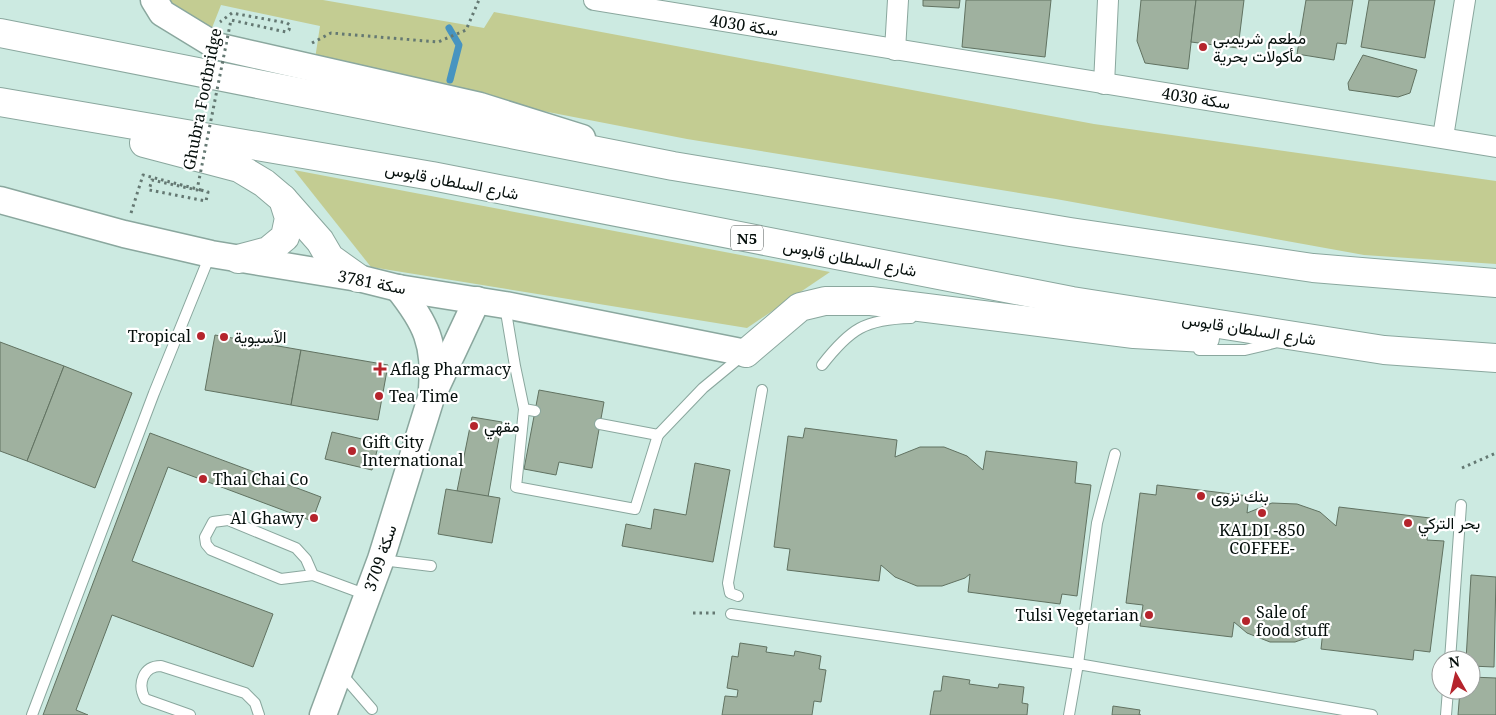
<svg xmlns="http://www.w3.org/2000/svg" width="1496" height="715" font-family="'Noto Serif',Vazirmatn,serif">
<rect width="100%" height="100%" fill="#cceae1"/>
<g fill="#c3cc92">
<polygon points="162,0 323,0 484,28 494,12 1094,124 1496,181 1496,264 1364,255 1056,199 687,139 481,99 315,59 320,26 221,5 210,33"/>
<polygon points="294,170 830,272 747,328 371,267"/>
</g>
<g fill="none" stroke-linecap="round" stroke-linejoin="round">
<polyline stroke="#4794c0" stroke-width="7" points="449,28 459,45 450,80"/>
</g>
<g fill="#9fb19f" stroke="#617261">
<polygon points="923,0 960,0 959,8 923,6"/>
<polygon points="966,0 1051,0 1045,57 962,47"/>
<polygon points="1141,0 1196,0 1188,69 1145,63 1137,41"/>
<polygon points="1196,0 1244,0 1238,48 1191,42"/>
<polygon points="1306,0 1353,0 1346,44 1337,43 1334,60 1297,54"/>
<polygon points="1369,0 1435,0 1425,58 1361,47"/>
<polygon points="1363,55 1417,70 1410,93 1398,97 1349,90 1348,83"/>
<polygon points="215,335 301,350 291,405 205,390"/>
<polygon points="0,342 64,366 27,461 0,451"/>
<polygon points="301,350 388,365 378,420 291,405"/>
<polygon points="64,366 132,393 95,488 27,461"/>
<polygon points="539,390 604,402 592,468 559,462 556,475 524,469"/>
<polygon points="472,417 502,422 488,497 457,491"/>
<polygon points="805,428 897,440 895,457 920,447 944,447 967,456 983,470 986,451 1077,462 1075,483 1091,485 1077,596 1062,594 1060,604 968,592 970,574 965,578 942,586 917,586 895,577 881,565 879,581 787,570 790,549 774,547 788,436 803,438"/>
<polygon points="332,432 379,443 372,470 325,459"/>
<polygon points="150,433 321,497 312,521 168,467 132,561 273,614 253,667 112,615 76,710 88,715 43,715"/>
<polygon points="695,463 730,470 713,562 622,546 626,524 651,529 654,509 686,515"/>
<polygon points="1157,485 1249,496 1247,513 1272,503 1297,504 1320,512 1336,526 1339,507 1430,518 1427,540 1444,541 1430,652 1414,650 1413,660 1321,649 1323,630 1318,634 1295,642 1270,642 1247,633 1234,622 1232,637 1140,626 1143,605 1126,603 1140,493 1156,495"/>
<polygon points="446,489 500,498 492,543 438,534"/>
<polygon points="1471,575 1496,577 1494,667 1471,666 1471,660 1466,660"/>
<polygon points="740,643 767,647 766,652 794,656 795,651 821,656 819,669 826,670 821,702 814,701 812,715 722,715 725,696 737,697 738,690 727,688 732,656 738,657"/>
<polygon points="943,676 970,680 969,684 998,688 999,684 1024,687 1022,703 1028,704 1027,715 930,715 934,691 941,691"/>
<polygon points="1471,677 1496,678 1496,715 1458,715 1460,690 1471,690"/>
<polygon points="1113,706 1140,710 1139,715 1141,715 1112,715"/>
</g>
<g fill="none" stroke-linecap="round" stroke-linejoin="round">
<defs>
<g id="service">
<polyline points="505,306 515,366 524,409 535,411"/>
<polyline points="1199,350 1245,350 1274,343"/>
<path d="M822 365C850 329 865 319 911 318"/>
<polyline points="524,409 516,487 635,509 658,435"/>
<polyline points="600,424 658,435 703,388 743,355"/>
<polyline points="382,560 431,566"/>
<polyline points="313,575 306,559 296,548 228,520 213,522 205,537 206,544 211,550 281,579 313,575 367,595"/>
<polyline points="738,596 730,593 728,583 762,390"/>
<polyline points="731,614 1078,664 1097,523 1115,454"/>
<polyline points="1450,660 1461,505"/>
<polyline points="340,672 372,709"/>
<polyline points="32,715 154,393 210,255"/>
<path d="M190 715 145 699C137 684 143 666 161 666L245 693 255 703 259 715"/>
<polyline points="1069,715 1078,664 1372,715"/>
<polyline points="1446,715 1448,690"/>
</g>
<g id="minor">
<polyline points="594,0 1496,147"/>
<polyline points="895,50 898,0"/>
<polyline points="1104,84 1108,0"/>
<polyline points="1443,137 1465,0"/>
</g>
<g id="tertiary">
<polyline points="154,0 162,13 216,46 480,106 582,138"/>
<polyline points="0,200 124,234 211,254 358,278 398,288 505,305 746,353"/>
<path d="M398 288C426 323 436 344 432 390"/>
<polyline points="323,715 381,559 431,398 477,300"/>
</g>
<g id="trunk">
<polyline points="0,33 673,166 1070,232 1313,268 1496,283"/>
<polyline points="0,102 432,176 1072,301 1384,350 1496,358"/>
<polyline points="144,143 239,168 264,183 283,199 289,218 285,237 268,251 238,259"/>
<polyline points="283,199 320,241 330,258 358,278"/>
<polyline points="746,353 800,307 825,301 871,301 1134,334 1205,338"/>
</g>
</defs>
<use href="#service" stroke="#8aa79e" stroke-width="12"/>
<use href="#minor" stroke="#8aa79e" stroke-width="22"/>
<use href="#tertiary" stroke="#8aa79e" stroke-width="29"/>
<use href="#trunk" stroke="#8aa79e" stroke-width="30"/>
<g stroke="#647872" stroke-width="3" stroke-dasharray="2.5 4" stroke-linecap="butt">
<polyline points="312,43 331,33 438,42 466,30 479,0"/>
<polyline points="131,213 143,175 201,190"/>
<polyline points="1462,468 1496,453"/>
<polyline points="693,613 715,613"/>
</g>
<use href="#service" stroke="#fff" stroke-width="10"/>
<use href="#minor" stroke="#fff" stroke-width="20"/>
<use href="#tertiary" stroke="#fff" stroke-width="26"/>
<use href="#trunk" stroke="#fff" stroke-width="28"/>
<polyline stroke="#647872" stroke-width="3" stroke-dasharray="2.5 4" stroke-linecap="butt" points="201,190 208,192 206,201 149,190 152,180 197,190 231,20 286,32 289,30 290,25 287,23 232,13 220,22"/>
</g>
<g fill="#b5242c" stroke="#fff" stroke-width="2">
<circle cx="1203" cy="47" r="5"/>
<circle cx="201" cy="336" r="5"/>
<circle cx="224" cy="337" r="5"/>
<path d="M377.5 361.5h5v5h5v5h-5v5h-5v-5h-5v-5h5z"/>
<circle cx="379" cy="396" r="5"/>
<circle cx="474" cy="426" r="5"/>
<circle cx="352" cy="451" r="5"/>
<circle cx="203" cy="479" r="5"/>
<circle cx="1201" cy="496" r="5"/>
<circle cx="1262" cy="513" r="5"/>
<circle cx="314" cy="518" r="5"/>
<circle cx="1408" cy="523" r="5"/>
<circle cx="1149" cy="615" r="5"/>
<circle cx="1246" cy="621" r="5"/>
</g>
<g text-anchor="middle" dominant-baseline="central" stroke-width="4.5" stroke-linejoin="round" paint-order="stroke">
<rect fill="#fff" stroke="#4f5654" stroke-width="1" x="731" y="225.5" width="32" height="25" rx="4"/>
<g font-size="15" font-weight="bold" fill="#040e0b">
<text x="747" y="238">N5</text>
</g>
<g font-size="16" fill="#040e0b" stroke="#fff">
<text transform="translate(744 25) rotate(9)">سكة 4030</text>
<text transform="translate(1196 98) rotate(9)">سكة 4030</text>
<text transform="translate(202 99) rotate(-79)">Ghubra Footbridge</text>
<text transform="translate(452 181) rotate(11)">شارع السلطان قابوس</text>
<text transform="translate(850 258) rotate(11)">شارع السلطان قابوس</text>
<text transform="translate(372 282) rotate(11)">سكة 3781</text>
<text transform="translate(1249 329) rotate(9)">شارع السلطان قابوس</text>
<text transform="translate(380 558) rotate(-71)">سكة 3709</text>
</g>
<g font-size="16" fill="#040e0b" stroke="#fff" text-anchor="start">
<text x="1213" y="38">مطعم شريمبي<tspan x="1213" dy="18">مأكولات بحرية</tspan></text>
<text x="191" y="336" text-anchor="end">Tropical</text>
<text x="234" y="337">الآسيوية</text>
<text x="390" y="369">Aflag Pharmacy</text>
<text x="389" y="396">Tea Time</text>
<text x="484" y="426">مقهي</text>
<text x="362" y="442">Gift City<tspan x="362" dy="18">International</tspan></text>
<text x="213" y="479">Thai Chai Co</text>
<text x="1211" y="496">بنك نزوى</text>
<text x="304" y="518" text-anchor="end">Al Ghawy</text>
<text x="1418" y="523">بحر التركي</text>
<text x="1262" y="530" text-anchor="middle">KALDI -850<tspan x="1262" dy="18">COFFEE-</tspan></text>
<text x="1256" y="612">Sale of<tspan x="1256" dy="18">food stuff</tspan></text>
<text x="1139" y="615" text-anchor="end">Tulsi Vegetarian</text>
</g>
</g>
<g transform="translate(1456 675) rotate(352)"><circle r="24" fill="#ffffff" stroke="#9b9f9d"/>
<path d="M0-4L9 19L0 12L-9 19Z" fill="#b5242c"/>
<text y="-8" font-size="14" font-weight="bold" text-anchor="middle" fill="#040e0b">N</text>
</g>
</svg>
